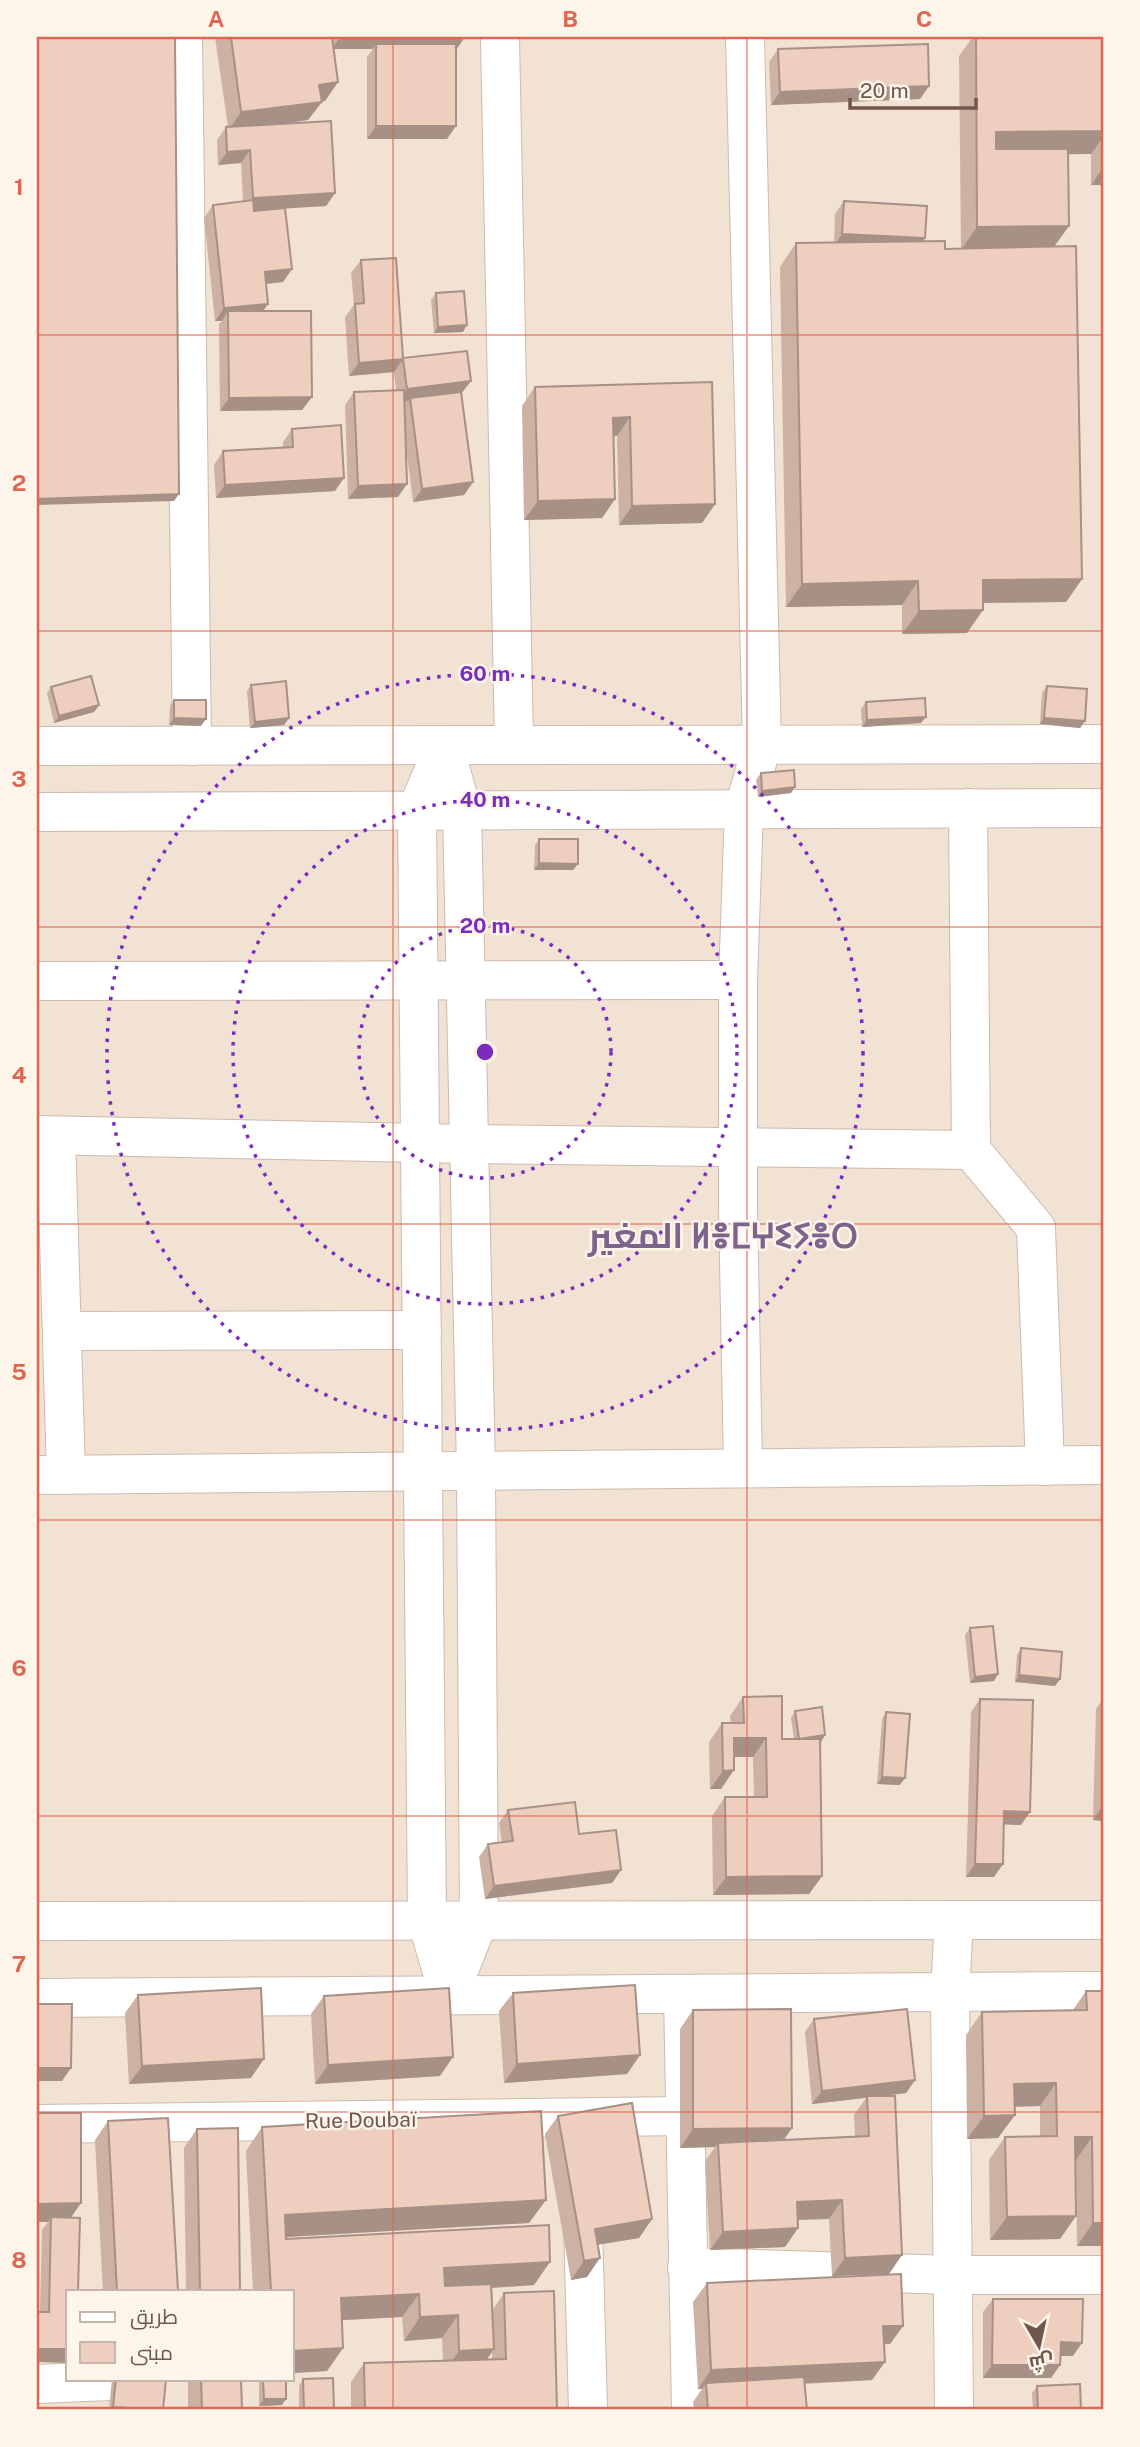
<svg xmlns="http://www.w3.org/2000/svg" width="1140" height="2447" font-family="'Public Sans',Cairo,'Noto Sans Tifinagh',sans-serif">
<rect width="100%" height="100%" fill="#faf0e4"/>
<path fill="#f1e2d3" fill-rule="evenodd" d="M37 37H1103V2410H37ZM68 2291H292V2379H68Z"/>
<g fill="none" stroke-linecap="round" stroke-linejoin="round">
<defs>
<g id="minor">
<polyline points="183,37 192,746"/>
<polyline points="500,37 514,745"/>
<polyline points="37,746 1103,744"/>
<polygon points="444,746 462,810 476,1471 479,1920 449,1995 427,1921 417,810"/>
<polyline points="37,812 1103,808"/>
<polyline points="37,981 738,980"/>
<polyline points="37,1135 469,1144 971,1150 968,808"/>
<polyline points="56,1136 66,1475"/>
<polyline points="971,1150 1036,1228 1045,1466"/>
<polyline points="62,1331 422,1330"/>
<polyline points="743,1468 738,1208 738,980 744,809 762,745 745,37"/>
<polyline points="37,1475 1103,1465"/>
<polyline points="37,1921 1103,1920"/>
<polyline points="683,1994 691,2410"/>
<polyline points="37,1998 1103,1991"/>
<polyline points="37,2124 685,2116"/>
<polyline points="583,2224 588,2410"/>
<polyline points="687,2267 953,2275 1103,2275"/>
<polyline points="37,2384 110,2381"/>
<polyline points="954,2410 950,1992 954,1920"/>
</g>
</defs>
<use href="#minor" stroke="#cdbaae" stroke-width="40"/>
<use href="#minor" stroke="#fff" stroke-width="38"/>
</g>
<g fill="#cdb1a3" fill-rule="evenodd">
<polygon points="215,37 465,37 456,50 447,139 367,139 367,57 373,49 333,49 338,82 325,101 321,101 308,120 285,124 335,193 326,206 285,208 292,269 283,282 266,284 263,311 312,397 302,410 220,411 219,324 222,321 215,321 204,218 213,205 243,201 241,163 218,165 217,140 226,127 228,127"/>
<polygon points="973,37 1103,37 1103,185 1091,185 1091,154 1068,154 1069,226 1054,247 1082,579 1066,602 983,603 967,633 902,634 902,605 786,607 780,267 796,243 834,243 835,214 844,201 925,238 923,241 945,249 961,248 959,56"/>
<polygon points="778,49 929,86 920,99 771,105 769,62"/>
<polygon points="361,260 403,358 461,394 473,482 464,495 413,502 406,447 398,497 348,499 345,405 354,392 396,390 394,372 349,376 345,317 354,305 351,273"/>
<polygon points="436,293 463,332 434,333 431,300"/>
<polygon points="712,382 715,504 702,523 619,525 617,436 613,436 615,499 602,518 524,520 522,406 535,387"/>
<polygon points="292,429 335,491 216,498 214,465 223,451 283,447 283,442"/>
<polygon points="251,685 289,718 284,725 250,728 247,691"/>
<polygon points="1047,686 1085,721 1080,728 1040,724 1042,693"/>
<polygon points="51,687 99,705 94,712 54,723 47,693"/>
<polygon points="174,700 201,726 169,725 170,706"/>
<polygon points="866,702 921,723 862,727 861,709"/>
<polygon points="761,773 791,793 758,797 756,780"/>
<polygon points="539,839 573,870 534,870 535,845"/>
<polygon points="970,1628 994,1681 970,1683 965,1635"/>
<polygon points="1021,1648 1060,1679 1055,1686 1015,1682 1017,1655"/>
<polygon points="743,1697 782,1739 794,1739 791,1718 795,1711 825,1735 820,1742 822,1876 809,1894 713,1895 712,1816 725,1797 754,1797 753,1757 734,1757 721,1789 710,1789 709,1742 722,1723 731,1723 730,1716"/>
<polygon points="980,1699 1021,1825 1004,1824 994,1877 966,1877 971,1712"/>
<polygon points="1103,1699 1103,1821 1093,1820 1096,1709"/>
<polygon points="886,1712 900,1785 877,1784 882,1719"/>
<polygon points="508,1810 579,1834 621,1870 612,1883 485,1899 479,1857 488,1844 502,1843 499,1823"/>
<polygon points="1086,1991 1103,1991 1103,2246 1077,2246 1076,2160 1076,2216 1060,2239 990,2240 989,2160 1005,2137 1040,2136 1040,2106 1014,2107 998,2138 967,2139 966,2035 982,2012 1073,2010"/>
<polygon points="513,1993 640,2055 627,2074 504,2083 499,2011"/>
<polygon points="138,1995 251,2078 129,2084 125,2013"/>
<polygon points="324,1996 440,2076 315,2084 311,2014"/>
<polygon points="693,2010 784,2140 855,2136 854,2115 866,2098 812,2104 805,2032 814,2019 915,2080 906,2093 884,2096 889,2274 832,2276 829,2219 798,2220 798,2228 785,2247 710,2250 705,2161 715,2147 680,2148 680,2029"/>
<polygon points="37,2113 71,2218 68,2363 40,2312 42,2230 48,2222 37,2222"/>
<polygon points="558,2116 652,2219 639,2238 598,2245 587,2277 571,2280 545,2134"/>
<polygon points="108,2121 178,2291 103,2291 95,2140"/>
<path d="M262 2127 529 2223 286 2237V2239L534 2285 492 2288 493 2309 504 2293 557 2410H351V2382L364 2363 443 2361 442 2338 404 2341 402 2317 342 2320 343 2348 327 2371 292 2373V2291H253L246 2151ZM492 2352V2359H487Z"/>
<polygon points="197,2129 240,2291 186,2291 184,2148"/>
<polygon points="707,2283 903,2326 890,2344 884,2344 872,2380 805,2384 807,2410 694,2410 693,2402 702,2389 698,2389 693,2302"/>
<polygon points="993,2299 1073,2356 1060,2356 1060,2365 1051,2378 983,2378 983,2312"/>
<polygon points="112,2379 166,2379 163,2410 109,2410"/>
<polygon points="188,2379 241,2379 242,2410 188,2410"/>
<polygon points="259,2379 286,2379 282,2405 259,2406"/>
<polygon points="303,2379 334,2410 299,2410 299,2386"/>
<polygon points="1037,2386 1081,2410 1033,2410 1032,2393"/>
</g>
<g fill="#a79085">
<polygon points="340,37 465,37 455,51 376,44 373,49 332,49"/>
<polygon points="338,82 325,101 306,103 319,85"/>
<polygon points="929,86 920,99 771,105 780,92"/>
<polygon points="322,102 308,120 228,131 241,112"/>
<polygon points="376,126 456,126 447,139 367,139"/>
<polygon points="1103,131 1103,137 1091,154 980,155 996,132"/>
<polygon points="250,150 241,163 218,165 227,152"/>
<polygon points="1103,168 1103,185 1091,185"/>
<polygon points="335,193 326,206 244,211 253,198"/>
<polygon points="1069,226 1052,249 961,250 977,227"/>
<polygon points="842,234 925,238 916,251 833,248"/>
<polygon points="292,269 283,282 256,285 265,272"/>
<polygon points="268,304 259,317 228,311 222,321 215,321 224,308"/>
<polygon points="467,325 463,332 434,333 438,327"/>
<polygon points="403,359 394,372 349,376 359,363"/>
<polygon points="471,381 461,394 410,398 409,401 398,402 407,389"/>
<polygon points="312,397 302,410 220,411 229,398"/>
<polygon points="630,417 617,436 600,437 613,418"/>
<polygon points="344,478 335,491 216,498 225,485"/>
<polygon points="473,482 464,495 413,502 422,489"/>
<polygon points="407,484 398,497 348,499 358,486"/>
<polygon points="179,494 174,501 37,505 37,499"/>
<polygon points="615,499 602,518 524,520 538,501"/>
<polygon points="715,504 702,523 619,525 632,506"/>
<polygon points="1082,579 1066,602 967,603 983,580"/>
<polygon points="918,581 902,605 786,607 802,584"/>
<polygon points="983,610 967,633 902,634 919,611"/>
<polygon points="99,705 94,712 54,723 59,716"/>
<polygon points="926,717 921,723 862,727 867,720"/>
<polygon points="174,718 206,719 201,726 169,725"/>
<polygon points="289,718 284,725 250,728 255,722"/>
<polygon points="1044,718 1085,721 1080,728 1040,724"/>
<polygon points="795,787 791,793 758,797 762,791"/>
<polygon points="539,863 578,864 573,870 534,870"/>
<polygon points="998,1674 994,1681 970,1683 975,1677"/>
<polygon points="1019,1675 1060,1679 1055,1686 1015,1682"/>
<polygon points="825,1735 821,1742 795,1745 799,1739"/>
<polygon points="734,1738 766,1738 753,1757 722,1757"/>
<polygon points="734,1770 721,1789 710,1789 723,1771"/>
<polygon points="882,1777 905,1778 900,1785 877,1784"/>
<polygon points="1102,1807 1103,1807 1103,1821 1093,1820"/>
<polygon points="1004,1811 1030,1812 1021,1825 995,1824"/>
<polygon points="975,1864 1003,1864 994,1877 966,1877"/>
<polygon points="621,1870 612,1883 485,1899 494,1886"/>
<polygon points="822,1876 809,1894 713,1895 726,1877"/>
<polygon points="640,2055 627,2074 504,2083 517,2064"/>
<polygon points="453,2057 440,2076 315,2084 328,2065"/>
<polygon points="264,2059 251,2078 129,2084 142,2066"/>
<polygon points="37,2068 71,2068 62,2081 37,2081"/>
<polygon points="915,2080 906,2093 812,2104 822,2091"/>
<polygon points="1056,2083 1040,2106 998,2107 1014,2084"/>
<polygon points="1015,2115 998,2138 967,2139 984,2116"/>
<polygon points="792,2128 779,2147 718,2143 715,2147 680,2148 693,2129"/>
<polygon points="1075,2137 1092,2137 1076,2160"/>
<polygon points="546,2200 529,2223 268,2238 285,2215"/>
<polygon points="842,2200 829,2219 784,2220 797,2202"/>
<polygon points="81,2203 68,2222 51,2217 48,2222 37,2222 37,2204"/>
<polygon points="1076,2216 1060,2239 990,2240 1007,2217"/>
<polygon points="652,2219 639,2238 582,2247 595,2229"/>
<polygon points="1093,2223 1103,2223 1103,2246 1077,2246"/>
<polygon points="798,2228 785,2247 710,2250 723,2232"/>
<polygon points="902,2255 889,2274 832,2276 845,2258"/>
<polygon points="600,2258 587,2277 571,2280 584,2261"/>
<polygon points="550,2262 534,2285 428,2292 444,2268"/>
<polygon points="419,2294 402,2317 324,2321 341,2298"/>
<polygon points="458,2315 442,2338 404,2341 420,2317"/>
<polygon points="883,2326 903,2326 890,2344 870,2345"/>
<polygon points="1061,2342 1082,2343 1073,2356 1052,2356"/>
<polygon points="343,2348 327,2371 292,2373 292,2351"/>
<polygon points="37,2349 68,2349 68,2363 37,2362"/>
<polygon points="494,2349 478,2372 443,2374 459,2351"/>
<polygon points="885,2362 872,2380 707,2388 706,2383 702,2389 698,2389 711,2370"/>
<polygon points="992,2365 1060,2365 1051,2378 983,2378"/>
<polygon points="264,2399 286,2399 282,2405 259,2406"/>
<polygon points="113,2407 153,2410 111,2410"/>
</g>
<g fill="#eecebe" stroke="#a79085" stroke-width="2">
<polygon points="37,37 175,37 179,494 37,499"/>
<polygon points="231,37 332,37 338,82 319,85 322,102 241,112"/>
<polygon points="976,37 1103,37 1103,131 996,132 996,149 1068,149 1069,226 977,227"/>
<rect x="376" y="44" width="80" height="82"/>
<polygon points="928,44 929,86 780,92 778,49"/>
<polygon points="331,121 335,193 253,198 250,150 227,152 226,127"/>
<polygon points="253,200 254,211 285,208 292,269 265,272 268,304 224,308 213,205"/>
<polygon points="844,201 927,206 925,238 842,234"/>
<polygon points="945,241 945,249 1076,246 1082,579 983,580 983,610 919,611 918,581 802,584 796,243"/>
<polygon points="396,258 403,358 467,351 471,381 407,389 403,359 359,363 355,304 364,303 361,260"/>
<polygon points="464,291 467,325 438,327 436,293"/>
<polygon points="228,311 311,311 312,397 229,398"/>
<polygon points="712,382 715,504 632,506 630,417 613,418 615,499 538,501 535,387"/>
<polygon points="404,390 407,484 358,486 354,392"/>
<polygon points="461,392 473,482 422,489 410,398"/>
<polygon points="341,425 344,478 225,485 223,451 293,447 292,429"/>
<polygon points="91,676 99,705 59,716 51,687"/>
<polygon points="286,681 289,718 255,722 251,685"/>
<polygon points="1047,686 1087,689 1085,721 1044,718"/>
<polygon points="925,698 926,717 867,720 866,702"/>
<polygon points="174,700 206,700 206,719 174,718"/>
<polygon points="794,770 795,787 762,791 761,773"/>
<polygon points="539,839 578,839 578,864 539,863"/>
<polygon points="993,1626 998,1674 975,1677 970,1628"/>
<polygon points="1021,1648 1062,1652 1060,1679 1019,1675"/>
<polygon points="782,1696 782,1739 820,1739 822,1876 726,1877 725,1797 767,1797 766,1738 734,1738 734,1770 723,1771 722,1723 744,1723 743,1697"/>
<polygon points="980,1699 1033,1700 1030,1812 1004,1811 1003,1864 975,1864"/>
<polygon points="822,1707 825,1735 799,1739 795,1711"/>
<polygon points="886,1712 910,1714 905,1778 882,1777"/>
<polygon points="1103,1768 1103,1807 1102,1807"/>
<polygon points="575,1802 579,1834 616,1830 621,1870 494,1886 488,1844 513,1841 508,1810"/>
<polygon points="635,1985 640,2055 517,2064 513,1993"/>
<polygon points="261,1988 264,2059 142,2066 138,1995"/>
<polygon points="449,1988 453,2057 328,2065 324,1996"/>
<polygon points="1086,1991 1103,1991 1103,2223 1093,2223 1092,2137 1075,2137 1076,2216 1007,2217 1005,2137 1057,2136 1056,2083 1014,2084 1015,2115 984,2116 982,2012 1087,2010"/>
<polygon points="37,2004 72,2004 71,2068 37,2068"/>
<polygon points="791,2009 792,2128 693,2129 693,2010"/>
<polygon points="907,2009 915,2080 822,2091 814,2019"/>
<polygon points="867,2096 895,2096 902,2255 845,2258 842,2200 797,2202 798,2228 723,2232 718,2143 869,2136"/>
<polygon points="632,2103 652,2219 595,2229 600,2258 584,2261 558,2116"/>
<polygon points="541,2111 546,2200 285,2215 286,2239 549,2225 550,2262 444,2268 445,2286 491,2284 494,2349 459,2351 458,2315 420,2317 419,2294 341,2298 343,2348 292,2351 292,2291 271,2291 262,2127"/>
<polygon points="37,2113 81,2113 81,2203 37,2204"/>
<polygon points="168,2118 178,2291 117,2291 108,2121"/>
<polygon points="238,2128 240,2291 200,2291 197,2129"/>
<polygon points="51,2217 80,2218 78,2291 68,2291 68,2349 37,2349 37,2312 49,2312"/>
<polygon points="901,2274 903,2326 883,2326 885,2362 711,2370 707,2283"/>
<polygon points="554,2291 557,2410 365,2410 364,2363 506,2359 504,2293"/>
<polygon points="993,2299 1083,2299 1082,2343 1061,2342 1060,2365 992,2365"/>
<polygon points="804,2377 807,2410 708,2410 706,2383"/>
<polygon points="333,2378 334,2410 304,2410 303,2379"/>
<polygon points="116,2379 166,2379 163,2410 113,2407"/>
<polygon points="201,2379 241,2379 242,2410 202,2410"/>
<polygon points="263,2379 286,2379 286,2399 264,2399"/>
<polygon points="1080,2384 1081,2410 1038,2410 1037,2386"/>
</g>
<path fill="none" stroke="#dc6752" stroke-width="2" stroke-opacity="0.55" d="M393 37V2410M747 37V2410M37 335H1103M37 631H1103M37 927H1103M37 1224H1103M37 1520H1103M37 1816H1103M37 2112H1103"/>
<g fill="none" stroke="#7b2cbf" stroke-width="3.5" stroke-dasharray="3.5 7">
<circle cx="485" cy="1052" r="126"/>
<circle cx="485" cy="1052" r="252"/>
<circle cx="485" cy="1052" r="378"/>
</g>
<g text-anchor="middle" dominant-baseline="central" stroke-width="5" stroke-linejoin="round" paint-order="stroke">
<g font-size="21" fill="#71564c" stroke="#fef5ea">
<text transform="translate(361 2120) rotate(-1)">Rue Doubaï</text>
</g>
<g font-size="35" font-weight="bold" fill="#7c648d" stroke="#fef5ea">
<text x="723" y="1235">المغير ⵍⴻⵎⵖⵉⵢⴻⵔ</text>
</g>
</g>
<circle cx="485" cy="1052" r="10" fill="#7b2cbf" stroke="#fef5ea" stroke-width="3.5"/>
<g font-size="21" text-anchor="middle" font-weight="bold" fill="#7b2cbf" stroke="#fef5ea" stroke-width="5" stroke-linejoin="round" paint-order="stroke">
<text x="485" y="681">60 m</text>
<text x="485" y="807">40 m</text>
<text x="485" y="933">20 m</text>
</g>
<rect width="1140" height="2447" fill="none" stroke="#fef5ea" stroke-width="77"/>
<rect x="66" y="2290" width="228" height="91" fill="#fef5ea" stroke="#c6b5ab" stroke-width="2"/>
<rect x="80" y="2312" width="35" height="10" fill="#ffffff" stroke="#c6b5ab" stroke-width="2"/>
<text x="130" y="2324" font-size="21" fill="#71564c">طريق</text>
<rect x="80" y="2342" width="35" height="21" fill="#eecebe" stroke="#c6b5ab" stroke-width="2"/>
<text x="130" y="2360" font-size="21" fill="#71564c">مبنى</text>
<g transform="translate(1039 2346) rotate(171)" stroke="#fef5ea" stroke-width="5" paint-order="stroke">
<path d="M0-5L12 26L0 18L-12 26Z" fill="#71564c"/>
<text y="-10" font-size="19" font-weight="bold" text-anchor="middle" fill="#71564c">ش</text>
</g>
<path d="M850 98v10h126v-10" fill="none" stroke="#71564c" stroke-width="3.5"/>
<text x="860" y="98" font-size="21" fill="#71564c" stroke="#fef5ea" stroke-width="5" paint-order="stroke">20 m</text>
<rect x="38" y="38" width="1064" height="2370" fill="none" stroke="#dc6752" stroke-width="2.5"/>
<g font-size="23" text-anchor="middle" font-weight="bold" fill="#dc6752">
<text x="216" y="27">A</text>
<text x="570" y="27">B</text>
<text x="924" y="27">C</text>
<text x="19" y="195">1</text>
<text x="19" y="491">2</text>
<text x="19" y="787">3</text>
<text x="19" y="1083">4</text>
<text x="19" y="1380">5</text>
<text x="19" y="1676">6</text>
<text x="19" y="1972">7</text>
<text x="19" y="2268">8</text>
</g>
</svg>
